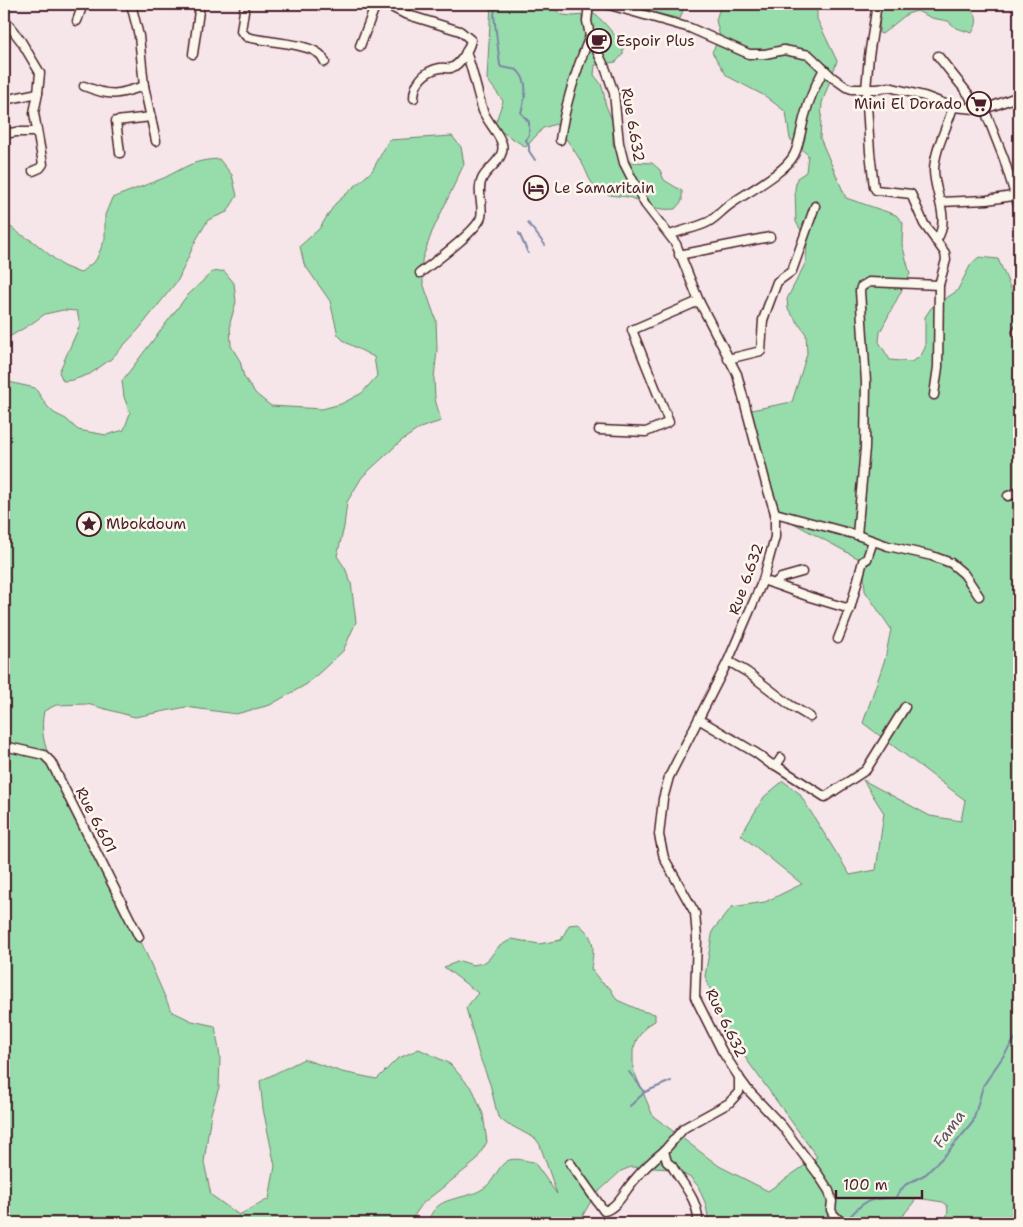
<svg xmlns="http://www.w3.org/2000/svg" width="1023" height="1227" font-family="'Shantell Sans',sans-serif">
<rect width="100%" height="100%" fill="#f6e6e9"/>
<filter id="ink" filterUnits="userSpaceOnUse"><feTurbulence type="fractalNoise" baseFrequency=".02" numOctaves="2"/><feDisplacementMap in="SourceGraphic" scale="10" xChannelSelector="R" yChannelSelector="G"/><feConvolveMatrix kernelMatrix="1 2 1 2 8 2 1 2 1" color-interpolation-filters="sRGB"/></filter>
<g filter="url(#ink)">
<g fill="#97ddab" stroke="#707e6b">
<path d="M491 4H545L563 15 573 16 594 14C606 22 612 34 623 44V54L616 62 595 65 594 75 601 84 604 94 605 103 613 123V145L623 156 631 162 652 163 660 170 664 180 682 191V201L675 209C658 211 646 205 631 198 623 195 612 197 604 193 589 186 589 175 582 163 574 149 564 137 556 124L543 128 526 147 494 127 503 101 487 79Z"/>
<path d="M630 4H685L680 19C663 14 646 12 630 5Z"/>
<path d="M721 4H817V19L837 61 822 103 820 138 846 198 896 215 903 223 902 244 910 274 880 332 879 342 890 360 911 362 920 357 925 348V317L931 308 957 291 971 264 979 257 998 259 1014 296 1019 294V1223H945L948 1211 947 1205 943 1202 917 1198 897 1223H709L706 1205 698 1186 691 1178 673 1169 631 1167 621 1171 594 1196 583 1215 584 1223H428C435 1193 465 1202 484 1188 495 1181 497 1167 507 1161 514 1157 526 1161 534 1162L557 1194 540 1145 536 1139 512 1126 508 1125 498 1117 490 1084 479 1055 466 1008 478 993 444 967 460 961 473 965 483 963 488 960 498 947 512 939 539 944 561 940 569 925 578 924C596 937 594 949 591 969L601 982 610 988 617 1000 642 1011 655 1014V1021L647 1025 637 1039 633 1050V1069L653 1116 719 1166 768 1191 817 1157 726 1031 705 976 713 930 732 907 765 902 802 884 741 835 764 797 783 781 799 793 850 875 876 870 884 813 863 780 930 816 961 821 965 800 863 723 885 659 891 629 865 591 863 561 775 513 746 411 792 402 807 354 806 334 788 309 787 299 806 262 807 240 796 222 795 189 797 178 806 172 808 155 790 139 786 112 765 96 727 76 712 52 720 37 716 20Z"/>
<path d="M875 4H963C976 14 981 18 972 33L956 28 948 21 932 18 917 11 907 14 882 34 879 33 880 12Z"/>
<path d="M452 136 461 147 464 164 432 232 422 260 423 283 436 320 437 350 434 378 435 399 441 421 420 428 401 441 362 477 347 502 344 527 337 556 345 568 351 583 356 622 343 651 307 684 270 705 236 714 186 707 135 717 87 704 56 705 44 711C40 730 44 744 51 762L139 937 171 1011 192 1021 215 1026 220 1057 219 1087 211 1113 204 1162 211 1195 239 1215 269 1199 275 1166 263 1109 260 1081 304 1059 342 1072 377 1079 397 1059 419 1049 450 1064 473 1090 483 1114 487 1142 475 1162 423 1203 409 1223H4V381L35 388 47 406 54 413 66 419 78 430 106 435 124 430 130 413 124 397 122 381 186 297 212 272 224 271 234 283 236 302 230 323 231 346 240 361 244 377 256 394 271 406 322 409 341 404 362 393 377 376 374 357 345 342 338 335 330 301 304 264 300 246 319 229 335 204 372 171 389 140Z"/>
<path d="M219 159 232 175 237 196 227 212 208 220 196 240 178 280 139 329 111 359 90 374 73 380 63 381 59 372 80 325 77 311 63 310 45 314 31 324 4 340V222L20 234 34 242 63 266 80 273 96 260 105 239V215L112 198C129 191 147 185 164 178 186 167 193 160 219 159Z"/>
</g>
<g fill="none" stroke-linecap="round" stroke-linejoin="round">
<g stroke="#7c86a6" stroke-width="2">
<path d="M496 4 494 15 500 65 501 67 517 70C530 82 525 98 521 113L529 122V134L526 140 529 146V151L535 160"/>
<polyline points="528,223 545,245"/>
<polyline points="519,233 528,253"/>
<path d="M1019 894C1016 912 1014 926 1019 943"/>
<polyline points="629,1072 645,1092"/>
<polyline points="630,1106 645,1092 671,1081"/>
<path d="M845 1222C863 1201 867 1198 895 1198L905 1185 926 1174 948 1152 973 1122 983 1086 1019 1033"/>
</g>
<defs>
<g id="minor">
<polyline points="131,4 139,36 144,86 156,141"/>
<path d="M245 4 241 31 247 37C266 42 304 43 318 53 322 55 323 59 325 62"/>
<path d="M385 4 405 14 460 31 471 40C469 49 461 64 451 68 448 69 443 67 440 68 424 71 414 83 414 98"/>
<path d="M589 4 587 21 590 36 606 70 614 93 619 143 624 163 645 204 676 244 699 301 737 374 766 484 775 513V537L763 580 728 661 669 777 663 799 659 835 664 858 695 913 697 938 695 997 722 1051 739 1077V1092L729 1103 684 1128 664 1151 667 1162 672 1166C682 1184 699 1200 698 1223"/>
<polyline points="606,4 690,28 749,54 765,54 784,50 809,55 832,77 846,87 852,89 878,89 889,87 924,96 953,107 975,109 993,106 1019,96"/>
<polyline points="877,4 869,56 866,89 870,152 874,187 876,190 911,194 924,224 945,253 946,260 939,285 938,367 934,395"/>
<polyline points="4,19 21,41 40,73 38,93 34,113 43,164 40,168 33,171"/>
<polyline points="77,21 83,4"/>
<polyline points="360,46 376,4"/>
<polyline points="193,54 200,4"/>
<polyline points="938,56 969,95 975,109"/>
<path d="M84 86C111 97 117 95 144 86"/>
<polyline points="4,100 38,93"/>
<polyline points="984,108 1004,159 1019,208"/>
<polyline points="4,134 16,132 37,132"/>
<path d="M560 140C565 104 576 70 590 36"/>
<polyline points="120,153 116,121 151,117"/>
<polyline points="940,202 987,200 1019,195"/>
<path d="M670 235C682 230 695 228 706 223 715 219 720 212 728 206 744 194 785 173 794 155 800 143 801 128 805 115 809 99 816 84 824 69"/>
<path d="M936 241C952 219 934 194 934 170 935 148 947 128 953 107"/>
<polyline points="679,255 770,237"/>
<path d="M420 273C433 263 477 231 481 217 484 204 476 191 482 179 487 168 506 159 502 144 499 133 488 123 483 111 477 92 473 71 466 52"/>
<polyline points="1019,329 1017,332 1019,336"/>
<polyline points="728,359 761,351 763,320 767,309 777,282 792,271 815,206"/>
<polyline points="599,430 646,432 669,422 632,330 699,301"/>
<polyline points="1008,496 1019,492"/>
<polyline points="775,513 857,535 888,546 932,556 951,563 964,574 979,596"/>
<polyline points="857,535 865,448 866,382 860,291 861,287 869,282 939,285"/>
<polyline points="763,580 810,597 850,609"/>
<polyline points="774,584 781,578 802,572"/>
<polyline points="838,639 850,609 863,561 867,559 873,541"/>
<polyline points="728,661 747,672 790,705 810,717"/>
<polyline points="700,720 756,753 772,765 777,764 781,758"/>
<polyline points="4,746 44,755 51,762 139,937"/>
<polyline points="775,765 825,797 866,770 905,707"/>
<polyline points="740,1079 748,1090 782,1126 818,1174 829,1191 832,1201 831,1210 833,1214 842,1223"/>
<path d="M570 1163 604 1211C618 1208 626 1188 636 1178 644 1168 654 1159 664 1151"/>
</g>
</defs>
<use href="#minor" stroke="#4a1f2b" stroke-width="11"/>
<use href="#minor" stroke="#fbf7ec" stroke-width="8"/>
</g>
</g>
<defs>
<symbol id="cafe-ring" viewBox="-11 -11 22 22"><circle r="9.5" fill="#fbf7ec" stroke="#4a1f2b" stroke-width="1.5"/><path d="M-5.5-4.5H6V0H3Q3 3.5 0 3.5H-2.5Q-5.5 3.5-5.5 0ZM3-3.2v2h1.7v-2ZM-6 4.5H4V6H-6Z" fill="#4a1f2b"/></symbol>
<symbol id="supermarket-ring" viewBox="-11 -11 22 22"><circle r="9.5" fill="#fbf7ec" stroke="#4a1f2b" stroke-width="1.5"/><path d="M-6-5.5h2.5l.6 2H6L4.5 2H-2.5L-4.4-4H-6ZM-1.5 3.2a1.3 1.3 0 1 0 .1 0ZM3 3.2a1.3 1.3 0 1 0 .1 0Z" fill="#4a1f2b"/></symbol>
<symbol id="hotel-ring" viewBox="-11 -11 22 22"><circle r="9.5" fill="#fbf7ec" stroke="#4a1f2b" stroke-width="1.5"/><path d="M-6-4.5h1.5V1H6V5H4.5V3h-9V5H-6ZM-4 0a1.8 1.8 0 1 1 3.6 0ZM.5 0V-2.5h3Q6-2.5 6 0Z" fill="#4a1f2b"/></symbol>
<symbol id="sight-ring" viewBox="-11 -11 22 22"><circle r="9.5" fill="#fbf7ec" stroke="#4a1f2b" stroke-width="1.5"/><path d="M0-6L1.8-2.2L6-1.7L2.9 1.2L3.7 5.4L0 3.3L-3.7 5.4L-2.9 1.2L-6-1.7L-1.8-2.2Z" fill="#4a1f2b"/></symbol>
</defs>
<g fill-rule="evenodd">
<use href="#cafe-ring" x="585" y="27" width="28" height="28"/>
<use href="#supermarket-ring" x="965" y="90" width="28" height="28"/>
<use href="#hotel-ring" x="522" y="174" width="28" height="28"/>
<use href="#sight-ring" x="75" y="510" width="28" height="28"/>
</g>
<g text-anchor="middle" dominant-baseline="central" stroke-width="5" stroke-linejoin="round" paint-order="stroke">
<g font-size="15" fill="#4a1f2b" stroke="#fbf7ec" text-anchor="start">
<text x="616" y="41">Espoir Plus</text>
<text x="962" y="104" text-anchor="end">Mini El Dorado</text>
<text x="554" y="188">Le Samaritain</text>
<text x="106" y="524">Mbokdoum</text>
</g>
<g font-size="15" fill="#4a1f2b" stroke="#fbf7ec">
<text transform="translate(633 125) rotate(80)">Rue 6.632</text>
<text transform="translate(746 579) rotate(-70)">Rue 6.632</text>
<text transform="translate(96 820) rotate(63)">Rue 6.601</text>
<text transform="translate(726 1023) rotate(64)">Rue 6.632</text>
</g>
<g font-size="16" font-style="italic" fill="#635368" stroke="#fbf7ec">
<text transform="translate(949 1129) rotate(-54)">Fama</text>
</g>
</g>
<rect width="1023" height="1227" fill="none" stroke="#fbf7ec" stroke-width="20"/>
<rect x="10" y="10" width="1003" height="1207" fill="none" stroke="#4a1f2b" stroke-width="2" filter="url(#ink)"/>
<path d="M836 1190v8h86v-8" fill="none" stroke="#4a1f2b" stroke-width="2.5"/>
<text x="843" y="1190" font-size="15" fill="#4a1f2b" stroke="#fbf7ec" stroke-width="4" paint-order="stroke">100 m</text>
</svg>
